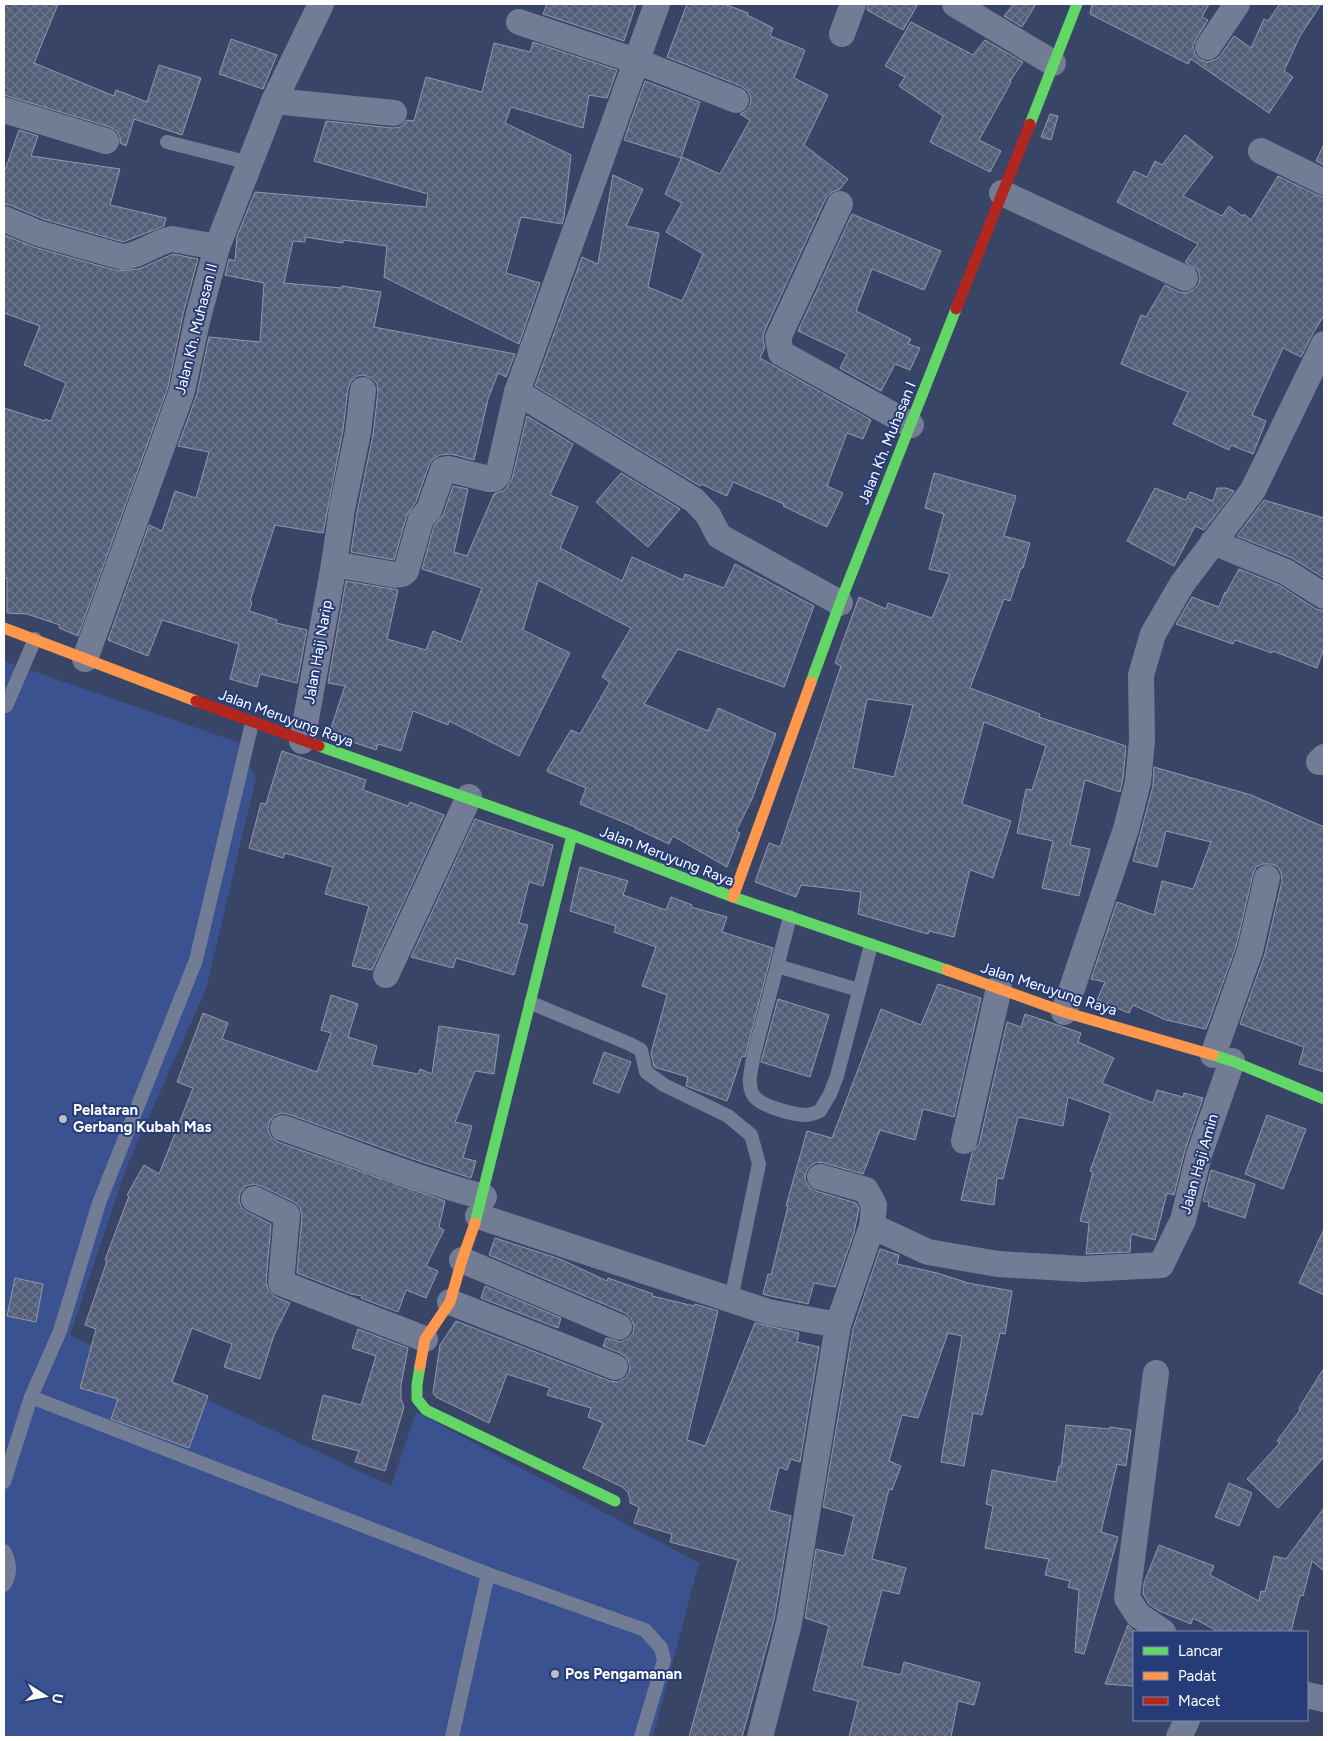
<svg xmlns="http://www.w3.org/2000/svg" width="1328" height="1741" font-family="Figtree,sans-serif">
<defs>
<pattern id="building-cross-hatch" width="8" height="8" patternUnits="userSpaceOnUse" patternTransform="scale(1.25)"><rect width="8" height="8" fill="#545e79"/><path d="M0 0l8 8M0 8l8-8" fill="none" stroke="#6e768d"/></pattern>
</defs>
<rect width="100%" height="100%" fill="#394566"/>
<polygon fill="#3a5290" points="4,661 243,744 245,757 256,778 206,989 127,1166 70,1335 391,1486 416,1412 699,1563 653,1737 4,1737"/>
<g fill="url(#building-cross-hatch)" stroke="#9199ac" fill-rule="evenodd">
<polygon points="4,4 58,4 34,63 114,96 116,90 147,102 159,65 201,78 182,135 134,119 126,146 120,143 120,137 117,131 110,127 4,95"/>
<polygon points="547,4 636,4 624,41 543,14"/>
<polygon points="687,4 724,4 748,13 747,15 773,28 770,36 805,50 794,78 828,95 804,145 848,179 840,189 832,192 826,198 764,332 763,340 765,347 760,358 871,420 863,439 847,433 827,486 843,493 827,527 783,506 784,504 733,482 727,496 701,484 700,486 535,386 582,257 598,264 613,175 643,189 626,226 659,233 648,287 682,301 703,254 666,232 682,203 665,194 682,157 720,174 750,120 740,114 746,111 750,106 751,98 748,91 741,86 667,57"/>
<polygon points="868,4 918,4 903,30 867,10"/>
<polygon points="1014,4 1036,4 1022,27 1004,16"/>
<polygon points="1092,4 1209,4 1202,17 1208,20 1196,39 1193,46 1195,54 1199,59 1207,62 1215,60 1220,56 1234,36 1251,48 1264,19 1268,21 1280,4 1321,4 1300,36 1284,71 1293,77 1269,113 1191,59 1188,64 1090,14"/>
<polygon points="911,22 973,55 985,40 1023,62 1010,81 1011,82 979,140 1001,151 990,172 930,142 943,116 899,86 905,77 885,66"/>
<polygon points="231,39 277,55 263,89 219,74"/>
<polygon points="533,42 617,70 607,98 589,95 583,128 511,107 505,123 571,155 564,217 562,224 521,217 506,273 540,283 519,344 384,277 387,246 343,240 343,243 305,237 305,242 293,241 284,283 342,288 342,286 381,292 374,327 515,354 506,377 498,373 488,399 474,460 451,454 440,455 433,459 429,465 416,502 407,515 394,560 351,552 357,512 373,435 378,392 377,384 372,378 364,375 357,376 351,381 348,388 343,430 323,533 275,525 250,601 252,602 249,611 277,620 276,623 307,630 297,683 260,674 257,687 230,679 239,644 162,620 148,656 108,640 149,525 162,531 175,491 196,498 209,452 178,446 197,394 209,337 260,342 264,283 225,275 229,259 235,261 237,236 255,192 426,207 428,194 314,161 326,121 393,128 400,127 407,120 414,121 426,77 482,92 494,43 530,52"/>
<polygon points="645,81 700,102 681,158 624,140"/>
<polygon points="1050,114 1058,116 1051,140 1041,137"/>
<polygon points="19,130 38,136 31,156 120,169 110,205 166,218 164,226 123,242 43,219 10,205 4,204 4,173"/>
<polygon points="1185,135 1213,157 1183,196 1222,216 1229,206 1242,216 1244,214 1251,220 1278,176 1317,195 1324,197 1324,315 1311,337 1301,357 1283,348 1252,415 1266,421 1253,454 1231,445 1229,450 1173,424 1188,392 1121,364 1141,315 1146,317 1165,285 1179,292 1186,293 1193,290 1199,284 1200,277 1198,270 1185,262 1198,244 1117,202 1134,171 1147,177 1155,161 1162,165"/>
<polygon points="1324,144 1324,165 1316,161"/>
<polygon points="852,214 941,251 924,290 872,269 856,311 911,339 908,344 920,348 910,370 895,364 881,391 840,368 847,354 798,331"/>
<polygon points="4,235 34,247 118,271 139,269 173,254 198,259 183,314 168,387 78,636 59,628 60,625 27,614 7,613 7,578 4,578 4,408 45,421 45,419 51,421 66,383 24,365 40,326 4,313"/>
<polygon points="527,416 573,444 550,495 578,507 560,548 622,581 632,557 683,580 685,574 724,588 735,564 814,606 784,687 678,649 644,704 708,731 718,708 776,734 752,799 736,831 740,833 727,867 673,836 669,844 635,828 635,827 580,804 586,788 548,772 547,770 571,730 580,734 610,682 602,677 631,628 538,580 523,630 570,653 519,756 449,721 448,725 413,711 401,751 378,744 376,750 329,734 345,686 328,683 346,581 398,590 387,639 426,650 433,631 461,642 482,588 422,569 434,526 443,515 453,486 468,489 454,552 467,556 494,494 505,490 512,479"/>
<polygon points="621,473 680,509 648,547 596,502"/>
<path d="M934 473 1016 496 1004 536 1030 543 1023 568H1021L1010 601 1004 599 970 688 1040 714 1039 717 1126 746 1123 779 1120 792 1085 780 1070 845 1090 849 1079 896 1042 888 1053 841 1017 833 1026 789 1032 790 1046 746 984 722 962 804 1011 821 993 878 970 870 954 937 929 931 928 934 858 914 861 892 801 885 796 897 755 882 769 843 780 847 841 666 835 663 859 597 886 609 888 603 932 618 950 574 929 569 944 514 925 508ZM867 699 913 705 894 777 853 768Z"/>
<polygon points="1155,488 1186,500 1190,492 1213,501 1217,488 1226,488 1234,491 1204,530 1195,526 1174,566 1127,541"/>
<polygon points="1264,500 1324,518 1324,578 1292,558 1237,536"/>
<polygon points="1239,569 1279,585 1316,609 1324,611 1324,648 1317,668 1273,651 1272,653 1235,640 1233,644 1176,624 1192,597 1219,607 1225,592 1226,593"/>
<polygon points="282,751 366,780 363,790 408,806 410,802 444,815 372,970 352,966 369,906 325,894 333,867 285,853 283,858 249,848 261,803 266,804"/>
<polygon points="1154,767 1251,795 1324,827 1324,1072 1299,1064 1304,1047 1240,1024 1265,954 1282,881 1281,873 1278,867 1271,864 1262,864 1256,867 1253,874 1236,947 1206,1029 1166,1020 1133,1005 1129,1013 1097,1000 1105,982 1091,979 1117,902 1154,915 1162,881 1193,889 1211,842 1166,831 1157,867 1133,861 1153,786"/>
<polygon points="475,819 553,845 543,886 529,882 519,923 528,925 514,975 456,958 453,968 411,957"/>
<polygon points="580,867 628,881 623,895 666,910 671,897 692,905 691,907 727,917 722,932 773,948 745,1057 742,1056 727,1101 686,1086 688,1077 654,1067 651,1053 667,995 642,986 656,947 614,932 616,926 570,911"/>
<polygon points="938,984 981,998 954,1117 923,1109 915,1140 880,1130 863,1174 824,1163 817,1162 810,1166 806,1172 805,1180 810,1188 816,1191 856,1203 859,1208 854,1233 835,1287 814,1283 808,1304 766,1295 763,1294 768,1274 771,1275 788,1206 786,1206 807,1131 832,1138 881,1009 921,1025"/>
<polygon points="331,995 358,1004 348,1037 377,1046 372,1065 418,1074 420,1069 432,1074 439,1026 499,1035 494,1074 475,1071 455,1122 472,1126 463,1158 476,1161 471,1178 413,1159 288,1114 281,1113 274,1116 269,1123 268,1130 271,1137 278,1142 445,1201 439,1227 444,1230 426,1266 438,1271 426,1298 406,1290 398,1312 361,1298 362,1296 351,1294 297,1273 302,1216 300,1207 294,1202 261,1186 253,1184 246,1186 240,1193 239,1200 241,1207 247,1212 271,1224 266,1282 268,1290 276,1297 290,1303 274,1335 260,1379 224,1367 232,1344 192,1328 172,1382 208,1396 189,1448 111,1419 118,1399 80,1388 96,1329 85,1325 107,1261 105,1260 129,1196 127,1195 144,1165 159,1174 193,1088 177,1082 203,1013 228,1023 222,1039 317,1072 331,1033 321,1030"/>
<polygon points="778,999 829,1015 810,1077 761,1062"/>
<polygon points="1025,1014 1081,1033 1078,1042 1114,1058 1102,1083 1153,1103 1157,1090 1183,1097 1184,1093 1203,1098 1185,1150 1174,1195 1167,1193 1155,1240 1131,1234 1130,1252 1086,1254 1089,1223 1080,1221 1093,1172 1090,1171 1111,1113 1068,1097 1063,1126 1018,1117 1003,1179 997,1178 994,1205 961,1200 972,1153 979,1144 1007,1022 1021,1027"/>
<polygon points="604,1052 631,1062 619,1093 593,1083"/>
<polygon points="1267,1115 1306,1129 1283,1189 1245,1174"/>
<polygon points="1211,1170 1255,1184 1245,1218 1208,1206 1209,1202 1203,1201"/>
<polygon points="1324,1229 1324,1295 1299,1283"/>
<polygon points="495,1238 560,1259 607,1281 608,1278 653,1294 652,1296 694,1306 695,1304 718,1311 687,1440 705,1446 755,1323 799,1333 797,1342 819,1347 800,1462 791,1459 787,1470 779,1467 769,1510 791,1516 774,1620 742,1737 689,1737 738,1560 670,1542 672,1534 634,1523 639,1507 630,1503 630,1499 628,1492 622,1487 583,1468 603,1423 588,1417 591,1408 547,1395 550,1388 507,1374 489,1423 436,1397 433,1393 440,1345 456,1321 610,1381 618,1382 625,1378 629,1373 630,1365 626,1357 620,1353 603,1346 606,1338 620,1342 628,1339 633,1333 634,1326 631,1318 625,1313 489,1255"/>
<polygon points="880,1249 899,1255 897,1264 937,1273 968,1283 1012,1291 1005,1334 1000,1333 982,1415 973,1413 964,1466 941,1462 962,1336 948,1333 918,1418 902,1415 889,1461 901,1466 892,1490 889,1489 872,1559 906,1568 899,1594 882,1590 862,1666 901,1675 904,1662 980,1683 974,1705 958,1701 951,1737 849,1737 858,1701 813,1690 829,1626 805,1618 816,1549 844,1556 854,1516 823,1507 853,1329"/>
<polygon points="15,1278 43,1284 36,1322 7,1316"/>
<polygon points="485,1286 561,1318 558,1328 481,1298"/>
<polygon points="358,1329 408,1348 401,1385 401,1399 404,1407 385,1471 355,1462 359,1451 312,1439 323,1395 361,1405 376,1356 352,1348"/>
<polygon points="1324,1368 1324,1457 1278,1508 1247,1479 1280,1443 1277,1441 1300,1410 1299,1408"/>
<polygon points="1066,1425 1109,1429 1110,1427 1131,1430 1126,1466 1117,1464 1101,1532 1118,1537 1084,1654 1075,1652 1079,1590 1068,1587 1070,1581 1045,1575 1049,1559 985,1548 993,1506 986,1504 992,1470 1056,1482 1059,1466 1061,1467"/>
<polygon points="1229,1483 1252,1493 1239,1526 1215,1517"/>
<polygon points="1324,1508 1324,1571 1312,1561 1303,1596 1300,1595 1291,1632 1219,1632 1193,1618 1191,1624 1159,1611 1149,1604 1143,1594 1144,1583 1159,1545 1214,1566 1210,1575 1259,1601 1261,1591 1265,1592 1274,1556 1286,1559"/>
<polygon points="1128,1625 1134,1631 1134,1686 1105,1684"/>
</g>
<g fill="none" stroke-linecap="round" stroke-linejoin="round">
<g stroke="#737c95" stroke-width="14">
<polyline points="167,142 250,163"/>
<polyline points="6,706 35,639"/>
<path d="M790 917 754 1054C752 1066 747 1081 752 1093 757 1106 792 1114 805 1115 810 1115 815 1113 820 1111L830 1094 837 1076 871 945"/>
<polyline points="777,966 859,990"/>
<polyline points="531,1003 630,1044 641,1050 646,1072 664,1085 728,1116 751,1135 759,1164 731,1299"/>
<polyline points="31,1397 488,1574 645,1630 661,1648 664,1660 641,1737"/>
<polyline points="4,1482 31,1397 60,1331 99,1203 196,960 252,723"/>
<path d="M4 1551C10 1562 11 1574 4 1585"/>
<polyline points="452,1737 488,1574"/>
</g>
<g stroke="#737c95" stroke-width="26">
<polyline points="955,4 1053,63"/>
<polyline points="519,22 636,61 736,100"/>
<polyline points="842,34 853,4"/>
<polyline points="1208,47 1237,4"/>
<polyline points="274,101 394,113"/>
<polyline points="4,110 106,141"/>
<polyline points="1261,151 1324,182"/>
<polyline points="1002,193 1185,278"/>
<polyline points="840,204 778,338 781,353 911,425"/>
<path d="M4 219 38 233 122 257C140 256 155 242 172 239L217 247"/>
<polyline points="517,392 694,500 708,515 719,536 840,603"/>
<polyline points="1213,542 1286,572 1324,596"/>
<polyline points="334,564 395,575 402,574 406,571 421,519 429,510 443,470 448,469 489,479 494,479 498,475 517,392 657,4"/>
<polyline points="85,659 182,391 198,317 217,247 274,101 321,4"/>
<polyline points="302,741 334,564 342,509 358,432 363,390"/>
<polyline points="1319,762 1324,757"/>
<polyline points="386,975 469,797"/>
<polyline points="1064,1012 1126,829 1138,782 1142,740 1141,675 1153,634 1182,584 1253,490 1324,344"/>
<polyline points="1213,1055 1250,951 1267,878"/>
<path d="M283 1128C350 1151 415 1179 484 1197"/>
<polyline points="964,1141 999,988"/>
<polyline points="254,1199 287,1215 281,1283 425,1339"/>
<polyline points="478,1216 768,1312 838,1325"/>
<polyline points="872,1226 928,1252 998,1264 1082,1269 1161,1265 1183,1220 1199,1155 1232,1061"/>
<polyline points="462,1260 619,1327"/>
<polyline points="450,1302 615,1367"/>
<polyline points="1156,1373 1127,1598 1138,1615 1163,1632"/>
<polyline points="1307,1695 1324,1699"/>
<polyline points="760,1737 789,1623 838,1325 872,1226 874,1205 866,1190 820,1177"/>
<polyline points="1179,1737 1187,1720"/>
</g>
<g stroke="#63d668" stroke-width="11">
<polyline points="1030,124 1077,4"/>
<polyline points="811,682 840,603 956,309"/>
<polyline points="319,746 572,835 733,897 947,970"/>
<polyline points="1213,1055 1232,1061 1324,1099"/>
<polyline points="475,1223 572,835"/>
<polyline points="420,1366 417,1385 417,1399 426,1410 615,1501"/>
</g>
<g stroke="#ff974d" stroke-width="11">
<polyline points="4,628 196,701"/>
<polyline points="733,897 811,682"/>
<polyline points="947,970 1064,1012 1213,1055"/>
<polyline points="420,1366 425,1339 450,1302 462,1260 475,1223"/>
</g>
<g stroke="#b3261e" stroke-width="11">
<polyline points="956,309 1030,124"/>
<polyline points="196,701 319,746"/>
</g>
</g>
<g fill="#babec9" stroke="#263c79" stroke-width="2">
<circle cx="63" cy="1119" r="5"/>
<circle cx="555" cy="1674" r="5"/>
</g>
<g text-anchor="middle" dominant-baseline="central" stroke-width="4" stroke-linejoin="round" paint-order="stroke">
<g font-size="15" fill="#fff" stroke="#263c79">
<text transform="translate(196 329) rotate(-76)">Jalan Kh. Muhasan II</text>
<text transform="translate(887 443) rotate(-68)">Jalan Kh. Muhasan I</text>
<text transform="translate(318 652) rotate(-80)">Jalan Haji Narip</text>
<text transform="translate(286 718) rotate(20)">Jalan Meruyung Raya</text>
<text transform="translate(667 856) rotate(21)">Jalan Meruyung Raya</text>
<text transform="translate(1049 989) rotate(18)">Jalan Meruyung Raya</text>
<text transform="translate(1199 1164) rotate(-74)">Jalan Haji Amin</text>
</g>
<g font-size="15" font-weight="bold" fill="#fff" stroke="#263c79" text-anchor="start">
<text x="73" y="1110">Pelataran<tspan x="73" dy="17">Gerbang Kubah Mas</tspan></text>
<text x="565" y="1674">Pos Pengamanan</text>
</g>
</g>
<rect width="1328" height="1741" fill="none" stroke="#ffffff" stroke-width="10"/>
<rect x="1133" y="1631" width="175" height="90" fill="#263c79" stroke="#7d8aaf"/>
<rect x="1143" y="1647" width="25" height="8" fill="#63d668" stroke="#7d8aaf"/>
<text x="1178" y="1656" font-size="15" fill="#ffffff">Lancar</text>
<rect x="1143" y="1672" width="25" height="8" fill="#ff974d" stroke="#7d8aaf"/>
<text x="1178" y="1681" font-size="15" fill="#ffffff">Padat</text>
<rect x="1143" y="1697" width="25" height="8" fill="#b3261e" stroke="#7d8aaf"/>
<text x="1178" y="1706" font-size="15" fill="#ffffff">Macet</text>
<g transform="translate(45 1696) rotate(101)" stroke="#263c79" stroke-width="4" paint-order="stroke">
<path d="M0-4L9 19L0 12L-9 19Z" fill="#ffffff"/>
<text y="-8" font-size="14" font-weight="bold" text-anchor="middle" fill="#ffffff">U</text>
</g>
</svg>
